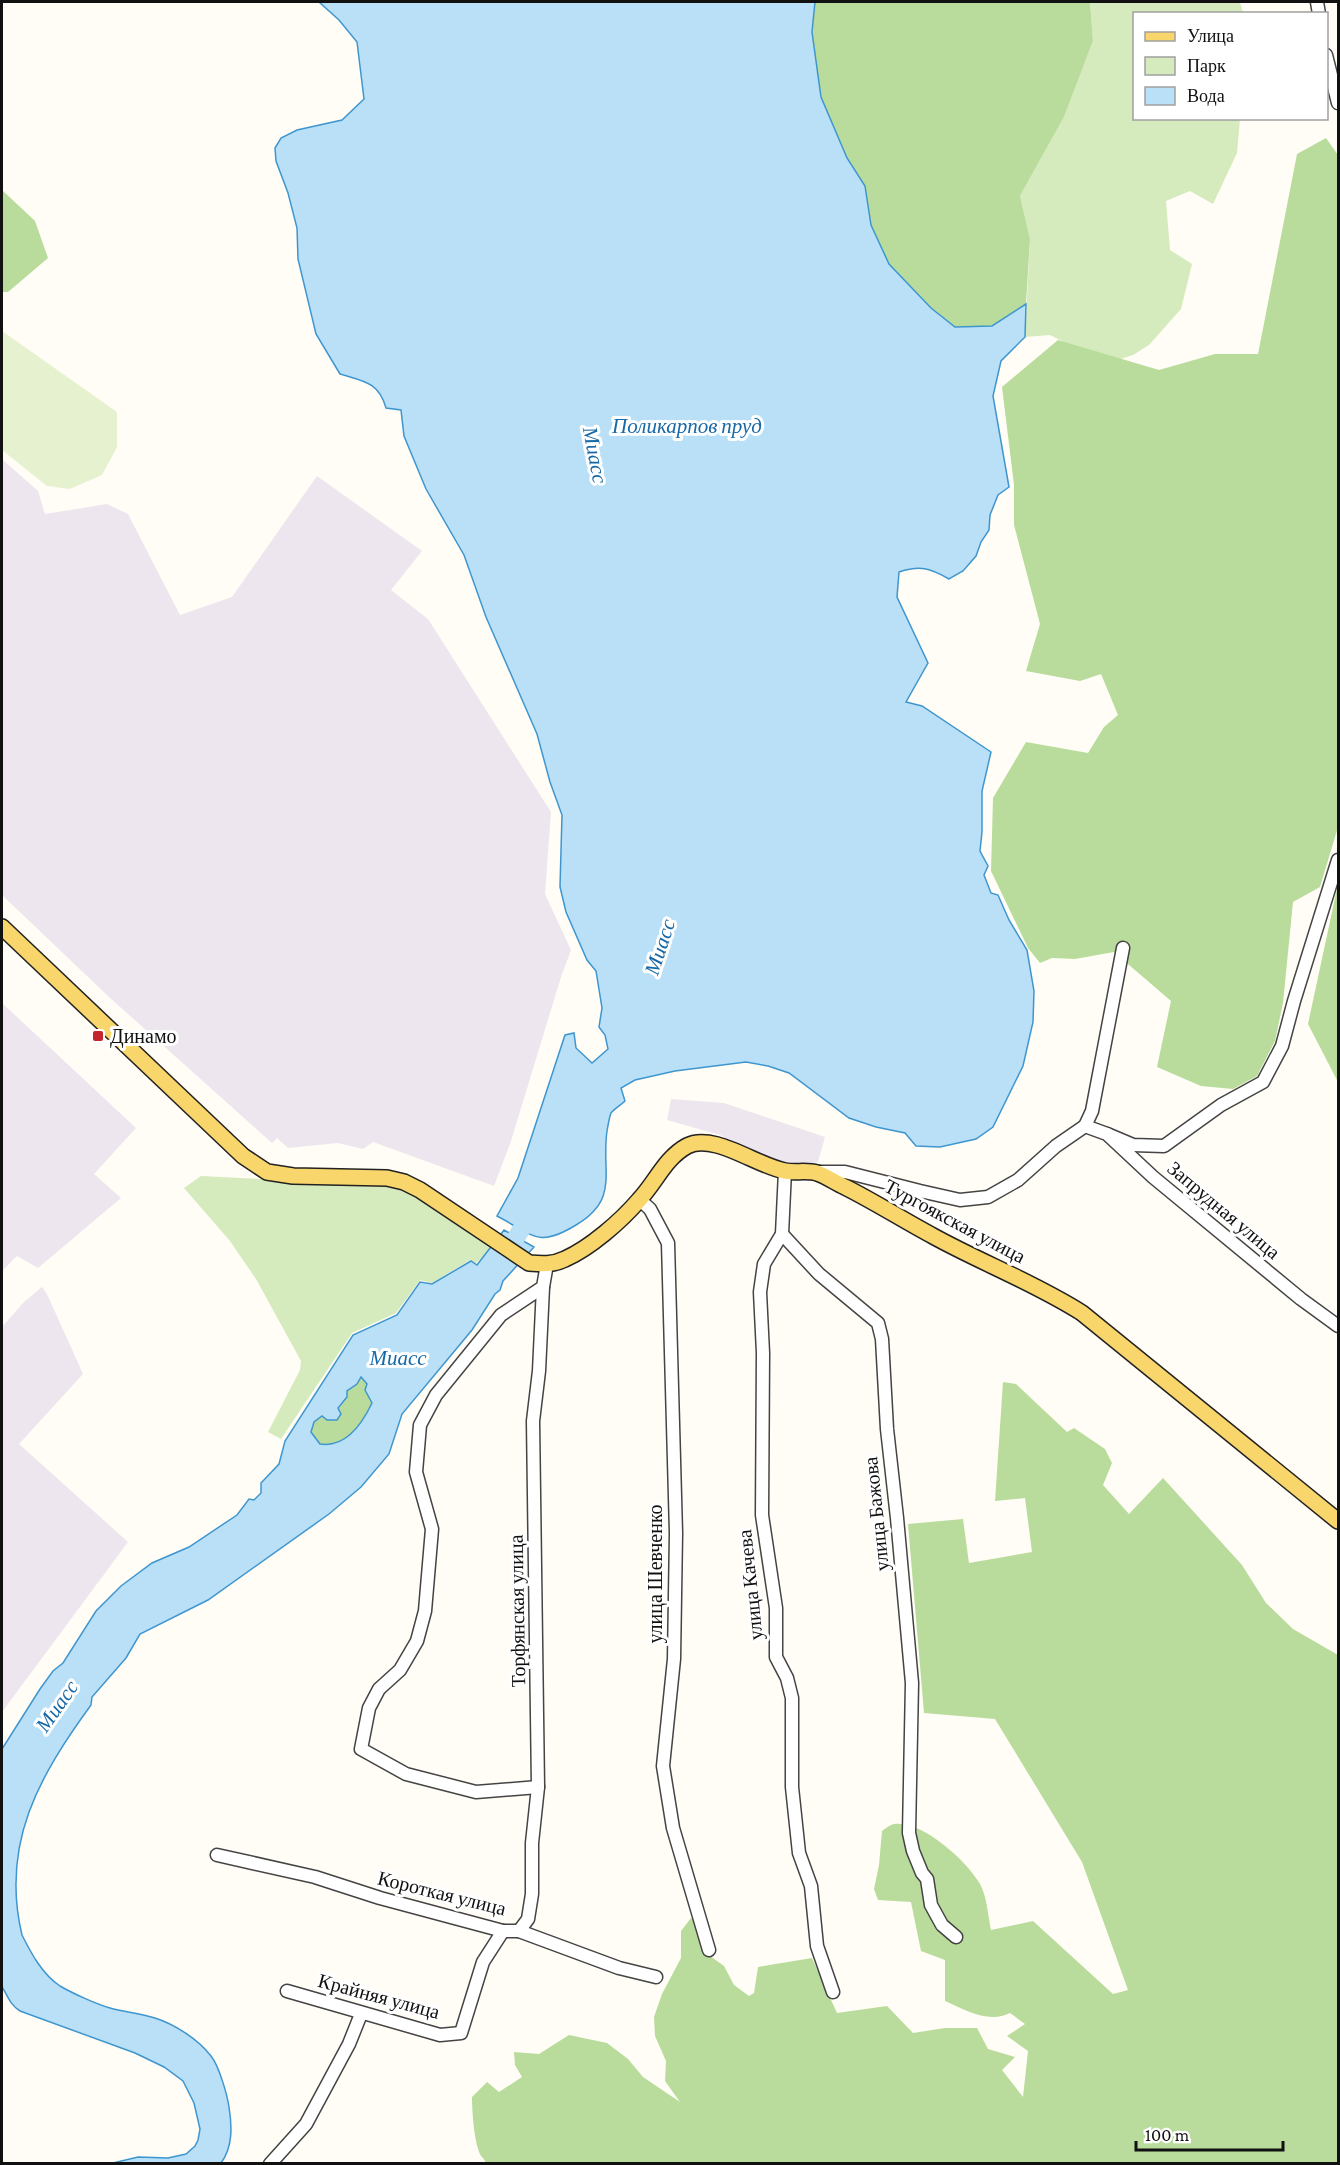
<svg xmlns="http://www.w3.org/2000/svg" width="1340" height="2165" font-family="'Crimson Pro',serif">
<rect width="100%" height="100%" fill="#fffdf5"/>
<g fill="#eee6ef">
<polygon points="2,459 38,491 45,514 107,504 128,514 180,615 232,597 317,476 422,551 391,590 428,619 551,812 545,894 571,950 561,977 511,1141 494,1186 373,1142 363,1149 338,1143 288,1148 277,1138 272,1143 109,997 2,895"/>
<polygon points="2,1003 136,1128 94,1174 121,1198 38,1268 17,1256 2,1271"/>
<polygon points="671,1099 724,1103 825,1137 818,1162 787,1167 762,1158 720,1135 667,1120"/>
<polygon points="42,1287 47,1294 83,1374 19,1444 128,1542 2,1712 2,1327 24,1302"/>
</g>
<g fill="#d5ebbd">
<polygon points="1090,2 1240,2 1243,13 1134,14 1134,118 1240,119 1237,153 1213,204 1190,191 1166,201 1170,250 1192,264 1181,309 1149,345 1133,355 1117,360 1084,352 1050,335 1025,337 1030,239 1020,196 1064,117 1093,41"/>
<polygon points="201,1176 400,1186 493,1248 476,1263 470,1260 432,1283 420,1280 396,1313 352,1333 281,1439 268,1432 300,1370 301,1361 256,1279 230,1241 184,1188"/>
</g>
<g fill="#b9dc9c">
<polygon points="815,2 1090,2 1093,41 1064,117 1020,196 1030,239 1026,304 992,326 955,327 931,308 889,264 871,225 865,186 847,158 821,97 812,32"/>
<polygon points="1326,138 1338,155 1338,827 1320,887 1293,902 1283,1003 1275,1041 1257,1076 1233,1089 1201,1086 1157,1067 1171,1001 1114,952 1075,959 1052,958 1040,963 1028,948 991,871 993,798 1026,742 1088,753 1104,727 1118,715 1101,674 1080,681 1026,671 1040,624 1014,525 1014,485 1002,387 1058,340 1159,370 1215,354 1258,354 1297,154"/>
<polygon points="2,190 35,221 48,258 8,292 2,292"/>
<polygon points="1338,884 1338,1082 1308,1024"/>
<path d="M360 1376 367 1384 365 1390 372 1403C362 1424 346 1448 320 1444L311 1432 314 1422C326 1413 347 1407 347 1391L357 1384Z"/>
<path d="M1003 1382 1016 1384 1067 1432 1074 1428 1105 1449 1112 1463 1103 1485 1129 1514 1163 1478 1242 1565 1266 1603 1293 1629 1338 1655V2163H486C485 2160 483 2158 481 2156 474 2144 472 2110 472 2097L487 2082 499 2092 522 2077 515 2065 514 2052 539 2054 569 2035 607 2043 628 2059 643 2077 680 2102 665 2081 666 2061 655 2036 654 2017 662 1994 681 1958V1931L691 1918 699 1925 706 1953 724 1966 734 1985 749 1996 754 1993 758 1967 812 1958 837 2013 887 2006 913 2033 945 2028H977L988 2049 1015 2057 1002 2070 1023 2097 1028 2051 1007 2036 1025 2024 1010 2013C989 2024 965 2010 945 2001V1960L921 1951 911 1902 878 1900 874 1889 879 1865 882 1831C886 1828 890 1825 894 1824 922 1820 967 1861 980 1884 987 1896 988 1917 991 1930L1033 1921 1113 1994 1128 1990 1082 1862 995 1719 924 1713 908 1524 963 1519 969 1563 1032 1552 1025 1498 995 1501Z"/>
</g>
<polygon fill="#e6f2cf" points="2,331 117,412 117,447 102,475 70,489 47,486 2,450"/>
<g fill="#b9e0f7" stroke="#3f96cf" stroke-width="1.5" fill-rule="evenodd">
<path d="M319 2H815L812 32 821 97 847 158 865 186 871 225 889 264 931 308 955 327 992 326 1026 304 1025 337 1001 361 993 396 1009 487 998 495 990 515 989 530 981 542 976 556 963 571 949 579C930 568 920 565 899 572L897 597 928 663 906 702 922 706 991 752 982 791V832L980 851 988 866 984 875 991 893 998 895 1009 920 1027 950 1034 991 1033 1022 1023 1066 993 1127 976 1139 940 1147 916 1146 905 1133 876 1127 849 1118 789 1073 768 1066 746 1062 675 1071 635 1080 621 1088 625 1101C621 1105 614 1109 611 1113 609 1118 608 1126 607 1131 601 1172 620 1199 576 1225 537 1249 532 1234 497 1216L518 1178 565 1035 574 1033 576 1048 592 1063 608 1049 605 1035 599 1027 602 1008 596 971 587 960 566 912 560 887 562 815 550 782 537 734 486 617 464 555 426 489 404 436 401 410 386 408C379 382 363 381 340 374L316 334 298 259 297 228 288 193 276 161 275 148 281 138 297 130 342 120 364 99 357 42 339 20Z"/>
<path d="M504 1230 534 1247 503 1281 500 1290 495 1294 472 1330 402 1414 389 1454 361 1487 329 1514 208 1600 140 1634 126 1658 92 1697 91 1705C40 1775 0 1843 22 1935 31 1953 42 1974 60 1986 72 1993 96 2004 110 2008 124 2012 140 2013 155 2018 174 2024 198 2039 211 2056 219 2066 227 2094 229 2107 232 2126 233 2147 221 2163H113L138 2157 168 2158 186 2154 195 2146 198 2140 200 2129 194 2103 183 2081 164 2067 135 2053 20 2011C10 2005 8 1996 2 1987V1749L40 1689 53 1671 63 1663 96 1611 121 1586 152 1563 189 1547 237 1515 249 1499 254 1500 261 1493V1483L279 1464 285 1441 353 1335 397 1315 420 1282 432 1284 471 1261 477 1265ZM361 1377 367 1384 365 1390 372 1403C362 1424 346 1448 320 1444L311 1432 314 1422 322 1416 327 1420H337L341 1414 338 1408 347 1397V1391L357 1384Z"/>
</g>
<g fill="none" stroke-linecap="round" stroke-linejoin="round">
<polyline stroke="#b9e0f7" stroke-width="18" points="504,1257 534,1209"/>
<defs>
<g id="minor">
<polyline points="1317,2 1319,14"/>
<polyline points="1326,55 1338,103"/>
<polyline points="1085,1126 1107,1134 1153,1177 1301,1299 1338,1326"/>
<polyline points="1107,1134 1133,1145 1164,1146 1221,1105 1263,1082 1282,1046 1294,1001 1338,860"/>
<polyline points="785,1171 782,1234 764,1264 760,1292 763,1353 762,1515 776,1608 776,1657 787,1678 792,1698 792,1787 799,1853 811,1886 817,1946 833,1992"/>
<polyline points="816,1172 845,1172 920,1191 960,1200 988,1197 1018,1180 1056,1146 1085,1126 1092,1111 1123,948"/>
<polyline points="640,1200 650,1209 668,1243 676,1533 674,1659 663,1766 673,1828 709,1950"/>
<polyline points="782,1234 819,1274 878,1323 882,1339 887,1429 897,1518 912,1683 909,1833 913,1851 922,1873 927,1879 931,1905 942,1925 956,1937"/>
<polyline points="538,1787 476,1792 406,1774 361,1749 369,1708 379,1689 400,1670 417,1641 425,1611 432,1529 416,1472 420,1425 436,1395 501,1315 543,1287 547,1264"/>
<polyline points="217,1855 315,1877 380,1898 503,1931 519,1931 619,1968 656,1977"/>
<polyline points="519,1931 528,1919 532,1894 532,1843 538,1787 533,1421 539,1371 543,1287"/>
<polyline points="287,1991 440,2035 461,2033 483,1962 503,1931"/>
<polyline points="270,2164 306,2124 349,2044 361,2014"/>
</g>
<path id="major" d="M2 927 243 1156 267 1172 293 1176 387 1178 404 1182 420 1190 529 1263C541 1264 553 1265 565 1259 590 1248 621 1221 639 1200 656 1182 665 1158 687 1146 713 1132 757 1166 785 1171 795 1173 807 1170 817 1173 826 1176 836 1183 845 1187 875 1202 903 1220 933 1236 982 1263 1035 1283 1082 1313L1338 1521"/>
</defs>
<use href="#minor" stroke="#444" stroke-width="15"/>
<use href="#major" stroke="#222" stroke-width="18"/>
<use href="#minor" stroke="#fff" stroke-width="12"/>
<use href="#major" stroke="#f9d66b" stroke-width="15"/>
</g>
<rect fill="#c4262e" stroke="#fff" stroke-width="2" x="92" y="1030" width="12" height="12" rx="3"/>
<g text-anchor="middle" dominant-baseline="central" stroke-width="6" stroke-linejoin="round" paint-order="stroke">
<g font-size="20" fill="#111" stroke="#fff" text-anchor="start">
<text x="110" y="1036">Динамо</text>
</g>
<g font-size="20" fill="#111" stroke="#fff">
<text transform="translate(1224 1210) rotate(40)">Запрудная улица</text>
<text transform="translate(955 1221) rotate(28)">Тургоякская улица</text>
<text transform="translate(876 1514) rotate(-96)">улица Бажова</text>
<text transform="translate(655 1574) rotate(-90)">улица Шевченко</text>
<text transform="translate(750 1585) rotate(-96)">улица Качева</text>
<text transform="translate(517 1611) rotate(-91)">Торфянская улица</text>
<text transform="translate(442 1893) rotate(14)">Короткая улица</text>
<text transform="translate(379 1996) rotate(15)">Крайняя улица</text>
</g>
<g font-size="21" font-style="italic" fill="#1768a6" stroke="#fff">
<text x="687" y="426">Поликарпов пруд</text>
<text transform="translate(595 455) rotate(79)">Миасс</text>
<text transform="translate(660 947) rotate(-72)">Миасс</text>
<text x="398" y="1358">Миасс</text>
<text transform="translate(57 1706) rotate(-55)">Миасс</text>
</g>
</g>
<rect width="1340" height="2165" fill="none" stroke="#111111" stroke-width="6"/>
<rect x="1133" y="12" width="195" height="108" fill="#ffffff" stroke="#a0a0a0" stroke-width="1.5"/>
<rect x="1145" y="32" width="30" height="9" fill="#f9d66b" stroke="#a0a0a0" stroke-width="1.5"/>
<text x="1187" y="42" font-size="18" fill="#111111">Улица</text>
<rect x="1145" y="57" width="30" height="18" fill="#d5ebbd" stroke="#a0a0a0" stroke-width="1.5"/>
<text x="1187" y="72" font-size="18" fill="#111111">Парк</text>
<rect x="1145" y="87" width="30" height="18" fill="#b9e0f7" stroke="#a0a0a0" stroke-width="1.5"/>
<text x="1187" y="102" font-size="18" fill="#111111">Вода</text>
<path d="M1136 2141v9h147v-9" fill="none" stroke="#111111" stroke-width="3"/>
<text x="1145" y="2141" font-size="18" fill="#111111" stroke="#ffffff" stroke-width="4.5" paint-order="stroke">100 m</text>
</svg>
